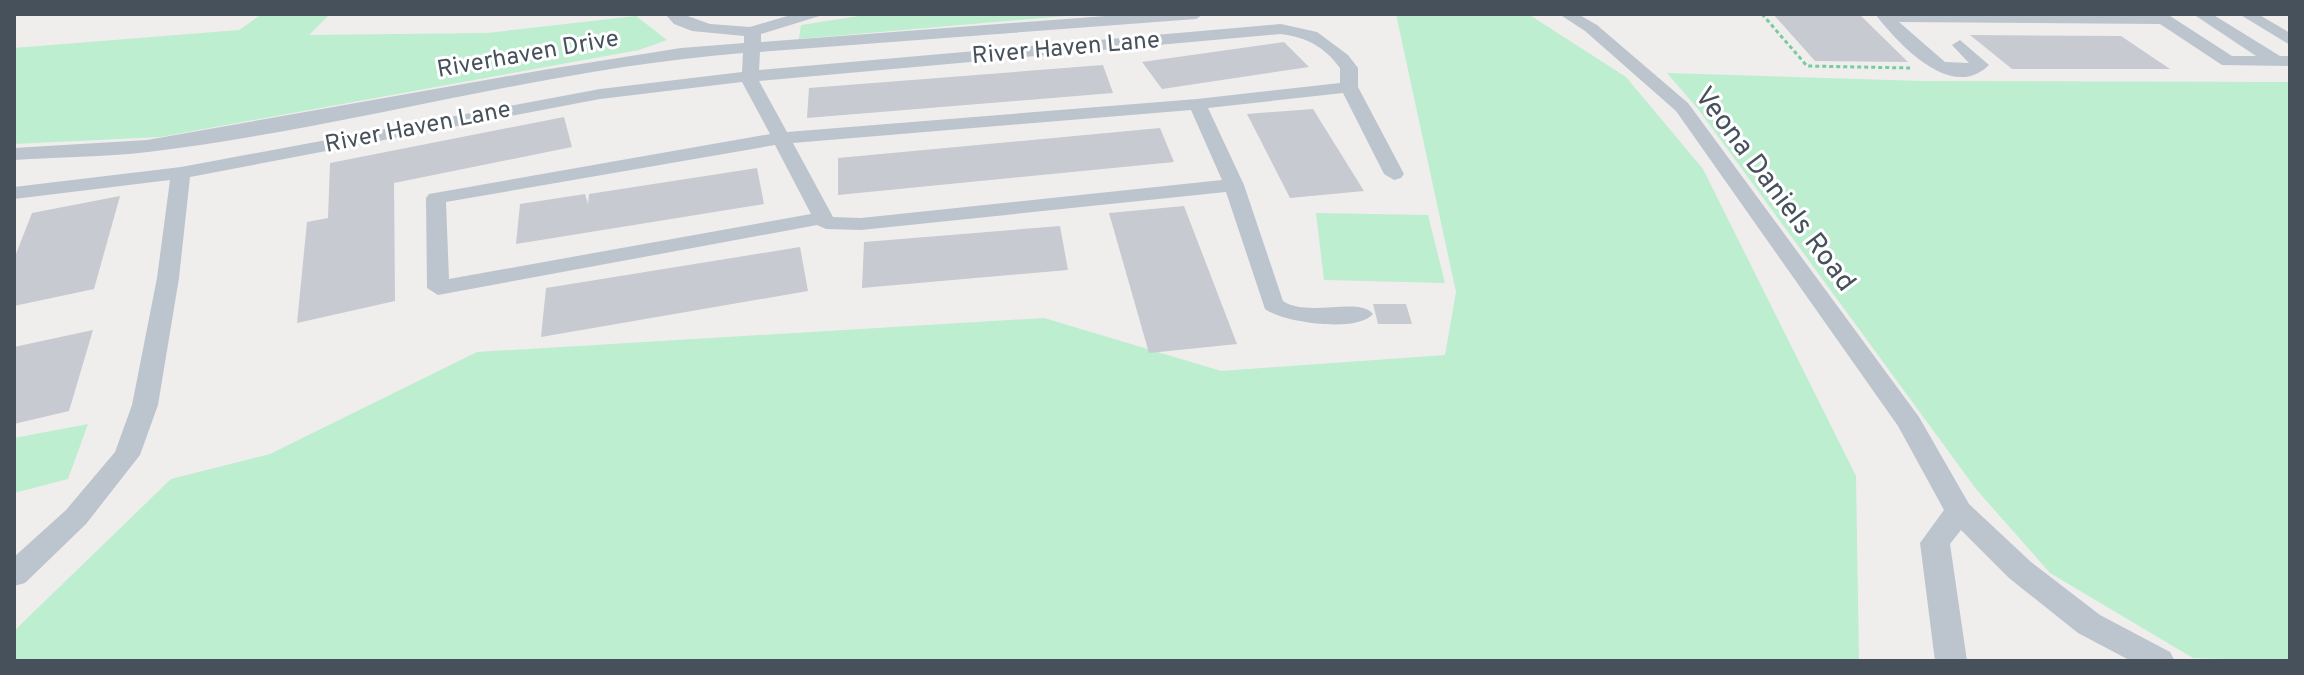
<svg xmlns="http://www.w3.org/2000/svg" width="2304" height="675" font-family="Overpass,sans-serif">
<rect width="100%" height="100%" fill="#f0eded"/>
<g fill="#bceecf">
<polygon points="262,14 330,14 309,35 487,33 636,16 667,40 639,50 160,137 14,144 14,48 239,30"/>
<polygon points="872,14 1089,14 799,39 801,25"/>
<polygon points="1396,14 1528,14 1626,77 1703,169 1856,476 1859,661 14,661 14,631 171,479 270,454 477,352 1044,318 1221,371 1445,355 1456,292"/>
<polygon points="1667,73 1921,81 2290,82 2290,661 2193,658 2050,573 1976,489 1698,109"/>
<polygon points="1316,213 1428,215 1445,283 1324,280"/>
<polygon points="88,424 68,479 14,493 14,438"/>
</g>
<g fill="#c7cad0">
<polygon points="1773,14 1859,14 1908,62 1815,61"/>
<polygon points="1970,35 2121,36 2170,69 2012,69"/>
<polygon points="1284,42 1309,67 1162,89 1142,62"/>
<polygon points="1103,65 1113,93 807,118 809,88"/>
<polygon points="1313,109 1364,191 1290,198 1247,114"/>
<polygon points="564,117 572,147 394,183 395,301 297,323 307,222 328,218 330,163"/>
<polygon points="1160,128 1174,162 838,195 838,158"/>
<polygon points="757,168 764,204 516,244 520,204 585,194 588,204 589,194"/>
<polygon points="120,196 94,289 14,306 14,259 32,213"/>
<polygon points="1184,206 1237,344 1149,353 1109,213"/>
<polygon points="1060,226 1068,270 862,288 864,242"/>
<polygon points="800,247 808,291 541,337 546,288"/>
<polygon points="1373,304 1406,304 1412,324 1378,324"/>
<polygon points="93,330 69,411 14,424 14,347"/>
</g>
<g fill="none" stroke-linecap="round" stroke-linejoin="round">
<polyline stroke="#74cca0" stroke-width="3" stroke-dasharray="4 3" stroke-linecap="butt" points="1762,14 1807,66 1910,68"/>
<g fill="#bcc5cd" fill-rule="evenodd">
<path d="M665 14H682L710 24 750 27 794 14H826L761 34V42L1132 14H1204L1196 19 760 52 759 70 1281 24 1317 32 1348 55 1358 68V87L1404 174 1401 178 1394 180 1384 174 1343 93 1208 108 1244 185 1283 301C1308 318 1359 296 1373 314 1358 333 1283 323 1265 309L1226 192 861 230 826 229 817 225 438 295 427 288 426 198 429 194 770 134 742 82 600 99 190 177 179 278 158 405 140 455 86 524 25 583 14 586V557L66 510 115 452 132 405 157 278 170 180 14 199V187L181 167 600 89 742 72 743 53C542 69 348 128 148 152 104 157 58 157 14 160V148L147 140 543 70 681 48 744 43V36L692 31 674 24ZM1281 34C1306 37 1325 47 1340 68V83L1197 99 787 132 759 81ZM1191 110 1222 180 861 218 833 217 793 143ZM775 145 811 214 449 279 446 202Z"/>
<polygon points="1559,14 1578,14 1597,25 1688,103 1919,417 1969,504 2031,562 2100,615 2170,652 2175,661 2131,661 2078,633 2009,578 1961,530 1950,544 1967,661 1935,661 1920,543 1944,510 1898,426 1676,111 1585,31"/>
<path d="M1875 14H2167L2232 56H2256L2193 14H2212L2280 56H2290V66L2222 65 2160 24 1899 22 1945 62 1969 63 1952 45 1960 40 1989 65C1951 103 1897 42 1875 14Z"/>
<polygon points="2239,14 2258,14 2290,33 2290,45"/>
</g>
</g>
<g text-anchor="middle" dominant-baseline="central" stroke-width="6" stroke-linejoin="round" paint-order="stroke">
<g font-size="24" fill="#46515b" stroke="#fff">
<text transform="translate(1066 49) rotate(-5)">River Haven Lane</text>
<text transform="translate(528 55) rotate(-10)">Riverhaven Drive</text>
<text transform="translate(418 128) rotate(-11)">River Haven Lane</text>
</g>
<g font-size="28" fill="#46515b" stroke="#fff">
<text transform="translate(1774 190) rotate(53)">Veona Daniels Road</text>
</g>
</g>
<rect width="2304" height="675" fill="none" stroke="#46515b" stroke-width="32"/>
</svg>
